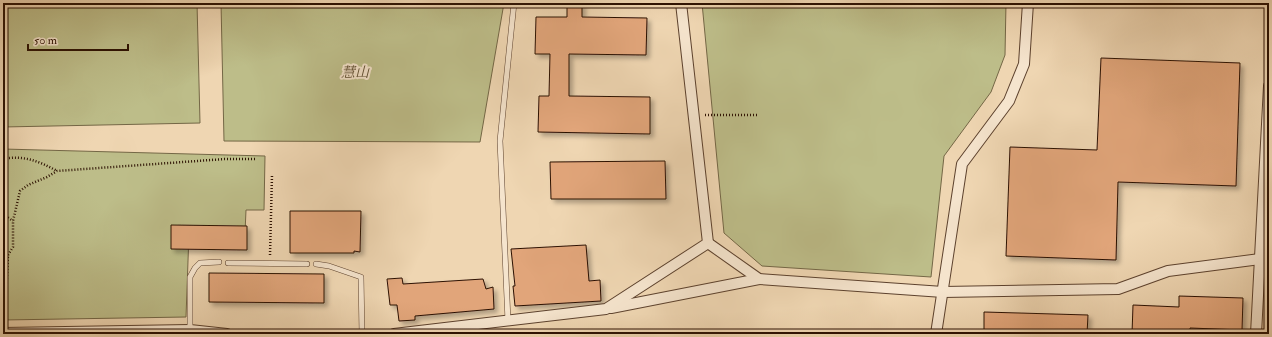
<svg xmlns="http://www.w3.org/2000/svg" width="1272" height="337" font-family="'IM FELL Double Pica','Noto Serif SC',serif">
<defs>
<filter id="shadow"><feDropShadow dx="3.5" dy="3.5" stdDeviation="2" flood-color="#0004"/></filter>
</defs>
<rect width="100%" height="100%" fill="#efd6b2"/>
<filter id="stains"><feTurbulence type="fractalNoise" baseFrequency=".005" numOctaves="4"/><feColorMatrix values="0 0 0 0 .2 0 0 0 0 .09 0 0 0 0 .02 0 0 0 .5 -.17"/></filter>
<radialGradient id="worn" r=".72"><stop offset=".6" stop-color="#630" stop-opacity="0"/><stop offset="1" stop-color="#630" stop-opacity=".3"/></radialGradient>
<g fill="#bdbd89" stroke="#746746">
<polygon points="3,3 197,3 200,123 3,127"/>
<polygon points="221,3 504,3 480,142 224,141"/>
<polygon points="702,3 1006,3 1005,55 991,92 944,156 931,277 762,266 724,233"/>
<polygon points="3,149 265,156 264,210 246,210 245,233 189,233 186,317 3,320"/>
</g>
<g fill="#e1a57a" stroke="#2c1102" filter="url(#shadow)">
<polygon points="567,3 582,3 582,17 647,18 646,55 569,54 569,96 650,97 650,134 538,132 539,96 549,96 550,54 535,54 536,17 567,17"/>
<polygon points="1101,58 1240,63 1236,186 1118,182 1116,260 1006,256 1010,147 1097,150"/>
<polygon points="665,161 666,199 551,199 550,162"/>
<polygon points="290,211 361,211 360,252 354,251 354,253 290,253"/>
<polygon points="171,225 247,226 247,250 171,249"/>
<polygon points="586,245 589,281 600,280 601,301 515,306 513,286 515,286 511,249"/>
<polygon points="209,273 324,274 324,303 209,302"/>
<polygon points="402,278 403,284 483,279 486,289 493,287 494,309 415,316 415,320 399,321 397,305 390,305 387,279"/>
<polygon points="1179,296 1243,298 1242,330 1190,328 1190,334 1132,334 1133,305 1179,307"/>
<polygon points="984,312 1088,315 1087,334 984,334"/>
</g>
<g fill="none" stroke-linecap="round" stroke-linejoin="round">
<defs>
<g id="lane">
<polyline points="228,263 307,264"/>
<polyline points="316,264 329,266 361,277 362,334"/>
<polyline points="508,321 500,141 514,3"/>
<polyline points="190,330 190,277 195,268 200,263 219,262"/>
</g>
<g id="street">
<polyline points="708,243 759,279 943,292 1118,289 1168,271 1260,259"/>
<polyline points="611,308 759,279"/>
<polyline points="3,333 190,330 227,334"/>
<polyline points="394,334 606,309 708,243 681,3"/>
<polyline points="936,334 962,164 1009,101 1024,64 1028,3"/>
<polyline points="1256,334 1269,86"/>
</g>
</defs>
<use href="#lane" stroke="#5d422e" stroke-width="6"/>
<use href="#street" stroke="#5d422e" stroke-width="12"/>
<g stroke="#2c1102" stroke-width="2.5" stroke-dasharray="1 2" stroke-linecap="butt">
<polyline points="705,115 757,115"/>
<path d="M3 159C23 155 39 161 57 171"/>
<polyline points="3,214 13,221"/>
<polyline points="270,255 272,175"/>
<polyline points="3,299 6,295 8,255 13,247 13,221 20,191 28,185 47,177 57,171 225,159 257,159"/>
</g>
<use href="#lane" stroke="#f5e4cd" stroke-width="5"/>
<use href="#street" stroke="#f5e4cd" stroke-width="10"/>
</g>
<g text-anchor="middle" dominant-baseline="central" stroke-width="4" stroke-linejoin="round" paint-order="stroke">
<g font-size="14" font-style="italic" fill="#5f4d31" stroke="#f5e4cd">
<text x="355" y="72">慧山</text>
</g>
</g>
<rect width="1272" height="337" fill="none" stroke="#efd6b2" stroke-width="16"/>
<rect x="4" y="4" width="1264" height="329" fill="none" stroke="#2c1102" stroke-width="2"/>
<rect x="8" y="8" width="1256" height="321" fill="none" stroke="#2c1102"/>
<path d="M28 44v6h100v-6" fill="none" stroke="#2c1102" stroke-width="2"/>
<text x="34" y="44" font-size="12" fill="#2c1102" stroke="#f5e4cd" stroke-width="3" paint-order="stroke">50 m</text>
<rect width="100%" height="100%" filter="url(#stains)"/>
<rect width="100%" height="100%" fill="url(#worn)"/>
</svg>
